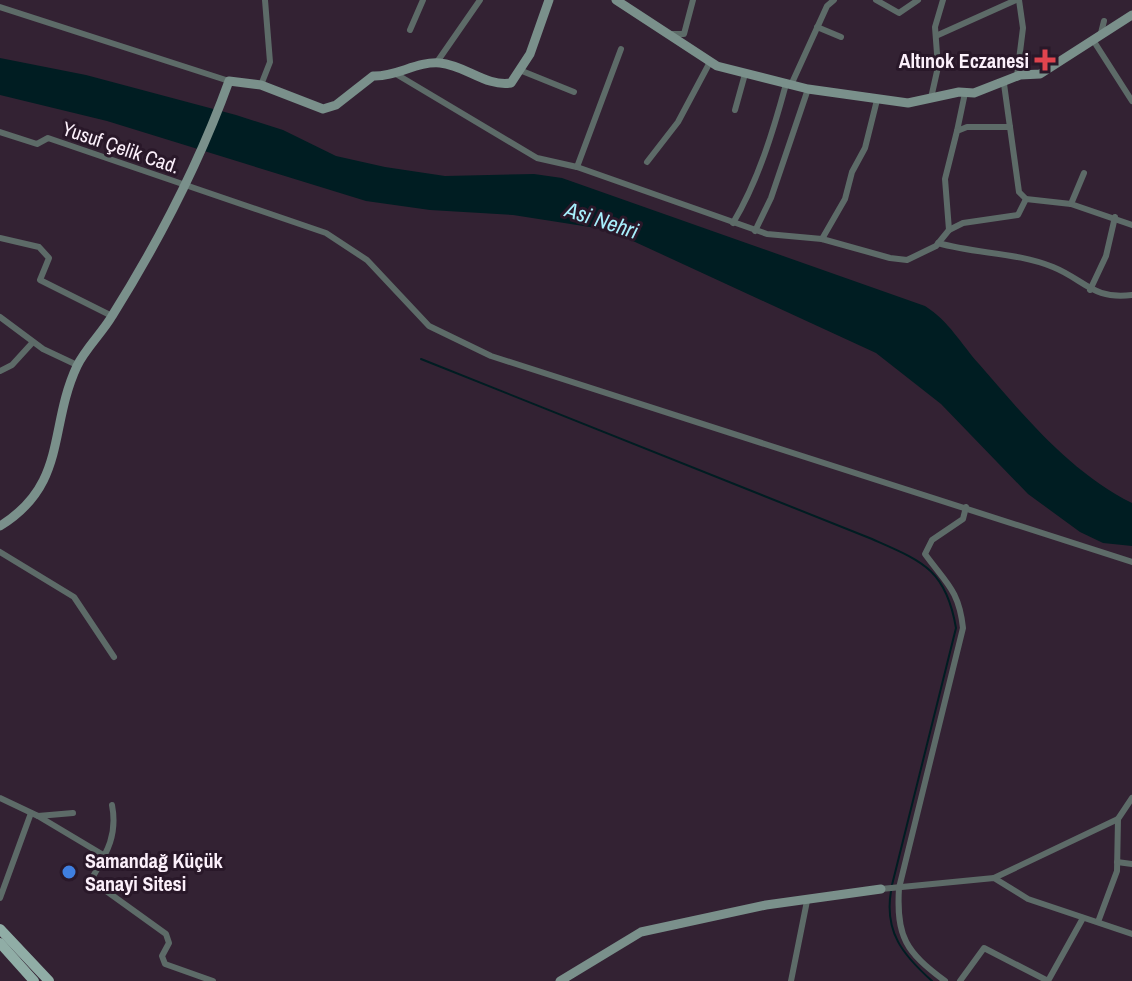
<svg xmlns="http://www.w3.org/2000/svg" width="1132" height="981" font-family="'Archivo Narrow',sans-serif">
<rect width="100%" height="100%" fill="#323"/>
<path fill="#001d22" d="M0 58 86 75 236 115 283 130 336 156 385 167 445 176 534 174 562 178 925 306C949 321 961 344 979 364 1024 416 1070 472 1132 503V546L1103 543 1080 532 1028 494 941 404 876 353 609 230 513 215 430 210 366 201 107 121 0 95Z"/>
<g fill="none" stroke-linecap="round" stroke-linejoin="round">
<g stroke="#001d22" stroke-width="2">
<path d="M421 359 872 539C922 561 946 569 956 628L892 885"/>
<path d="M891 891C884 932 903 955 932 981"/>
</g>
<g stroke="#5d6b68" stroke-width="6">
<polyline points="876,0 899,13 918,0"/>
<polyline points="0,7 229,81"/>
<polyline points="817,27 841,37"/>
<polyline points="410,30 423,0"/>
<polyline points="1101,33 1104,21"/>
<polyline points="672,34 684,34 693,0"/>
<polyline points="938,35 1016,0"/>
<polyline points="1093,40 1132,101"/>
<polyline points="437,62 480,0"/>
<polyline points="522,71 574,92"/>
<polyline points="396,74 537,158 577,167 767,234 822,239 890,258 907,260 936,246 949,230 963,223 1018,215 1026,199"/>
<polyline points="1017,76 1023,28 1019,0"/>
<polyline points="1004,84 1019,192 1026,199 1071,204 1132,225"/>
<polyline points="261,85 270,62 265,0"/>
<polyline points="791,85 827,6 834,0"/>
<polyline points="931,98 938,67 935,27 943,0"/>
<polyline points="735,110 745,74"/>
<polyline points="957,131 965,93"/>
<polyline points="0,132 37,144 48,138 326,233 367,260 429,326 491,356 1132,562"/>
<polyline points="647,162 678,122 710,62"/>
<polyline points="577,167 621,49"/>
<polyline points="1071,204 1084,173"/>
<path d="M733 223C758 181 773 132 786 84"/>
<polyline points="949,230 945,179 957,131 967,127 1010,127"/>
<polyline points="755,231 771,198 808,89"/>
<polyline points="0,238 39,247 49,258 40,280 112,316"/>
<polyline points="822,239 845,199 852,172 865,148 877,100"/>
<path d="M938 243C976 254 1016 252 1053 267 1085 280 1093 300 1132 295"/>
<polyline points="1090,290 1106,256 1115,217"/>
<polyline points="0,317 43,349 77,365"/>
<polyline points="0,371 12,365 33,342"/>
<polyline points="0,552 74,597 114,657"/>
<polyline points="0,798 38,816 73,813"/>
<path d="M112 805C118 836 106 854 91 880L166 934 169 943 162 956 165 964 213 981"/>
<polyline points="38,816 105,856"/>
<polyline points="1117,862 1132,864"/>
<polyline points="994,878 1118,819 1132,798"/>
<polyline points="881,889 994,878 1028,899 1132,934"/>
<polyline points="0,898 31,813"/>
<polyline points="1098,922 1117,871 1118,819"/>
<polyline points="791,981 807,901"/>
<path d="M945 981C906 952 896 937 899 888L963 628C959 590 946 583 925 554L932 540 963 519 966 507"/>
<polyline points="960,981 984,948 1048,981 1083,918"/>
</g>
<g stroke="#7a908b" stroke-width="9">
<polyline points="616,0 717,66 808,89 908,103 959,92 974,93 1020,75 1040,74 1132,15"/>
<path d="M0 526C68 484 48 428 77 366 85 349 102 333 112 316 159 241 199 164 229 81L261 85 323 109 336 105 373 76C396 77 417 61 440 63 465 65 486 87 511 83L530 54 549 0"/>
<polyline points="560,981 641,932 766,905 881,889"/>
</g>
<g stroke="#90ada6" stroke-width="10">
<polyline points="0,929 49,981"/>
<polyline points="0,943 34,981"/>
</g>
</g>
<path fill="#e0444e" stroke="#291829" stroke-width="3" d="M1041 48h8v8h8v8h-8v8h-8v-8h-8v-8h8z"/>
<circle fill="#3f7fe0" stroke="#291829" stroke-width="3" cx="69" cy="872" r="8"/>
<g text-anchor="middle" dominant-baseline="central" stroke-width="6" stroke-linejoin="round" paint-order="stroke">
<g font-size="20" font-weight="bold" fill="#fcf0fb" stroke="#291829" text-anchor="end">
<text x="1029" y="60">Altınok Eczanesi</text>
<text x="85" y="860" text-anchor="start">Samandağ Küçük<tspan x="85" dy="23">Sanayi Sitesi</tspan></text>
</g>
<g font-size="20" fill="#fcf0fb" stroke="#291829">
<text transform="translate(121 147) rotate(19)">Yusuf Çelik Cad.</text>
</g>
<g font-size="22" font-style="italic" fill="#a8f0fd" stroke="#291829">
<text transform="translate(602 220) rotate(18)">Asi Nehri</text>
</g>
</g>
</svg>
